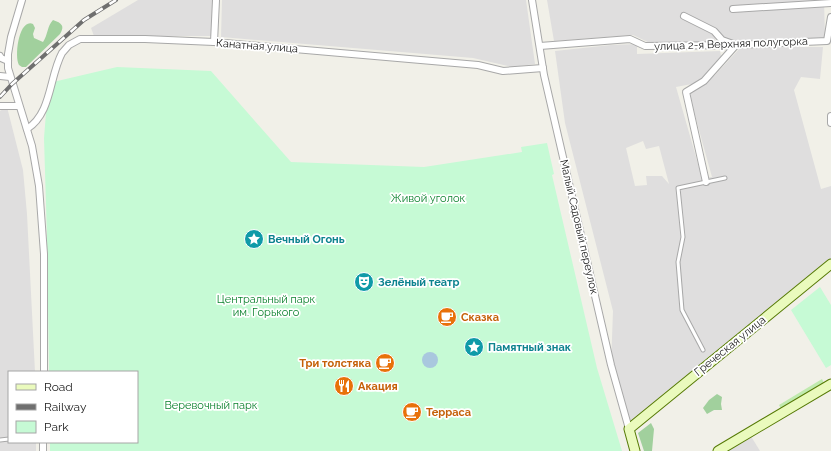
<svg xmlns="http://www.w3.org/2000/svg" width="831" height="451" font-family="Raleway,sans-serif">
<rect width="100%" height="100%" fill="#f1f0e8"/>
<g fill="#dfdede" fill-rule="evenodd">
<polygon points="138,0 215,0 213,36 94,36 91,28"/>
<polygon points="222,0 526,0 535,64 512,67 473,58 221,37"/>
<polygon points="547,0 824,0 825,38 730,41 725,39 714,27 682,13 681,18 714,35 716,42 650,43 633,35 554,41"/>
<path d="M637 44V54L720 51 722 61 703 80 697 83 676 87 702 178 712 177 689 94 715 75 741 47H823L820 79 801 77 794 90 821 189 831 186V264L629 429 611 365 613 311 565 123 555 51 611 45ZM643 141 646 149 659 146 669 184 662 176H646L647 185 635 186 626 148Z"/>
<polygon points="7,107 23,170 27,214 35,372 9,372 9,442 36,442 36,451 0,451 0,111"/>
<polygon points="749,433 760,451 718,451"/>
</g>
<polygon fill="#c0eaae" points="822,379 824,383 781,409 779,405"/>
<g fill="#a1d09d">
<path d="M53 20C62 23 65 26 60 34L26 67H22L19 65C14 56 19 18 33 24L35 28 33 34 34 38 43 42C48 35 47 26 53 20Z"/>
<polygon points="717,394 722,397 721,404 722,410 714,410 707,414 703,408 709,400"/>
<polygon points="651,423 654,429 652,451 644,451 638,433"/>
</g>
<g fill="#c6fad5">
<polygon points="117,67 211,71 291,162 424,167 522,152 521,147 547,143 554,174 552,175 597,368 622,451 50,451 50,442 137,442 137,372 49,372 47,238 44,138 46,113 53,82"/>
<polygon points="820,287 831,305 831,365 826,368 791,310"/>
</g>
<circle fill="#a9c7de" cx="430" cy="360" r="8"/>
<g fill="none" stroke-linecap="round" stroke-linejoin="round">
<defs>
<g id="service">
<polyline points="703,350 682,310 678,262 683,237 678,188 725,178"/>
<polyline points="0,440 9,439"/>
</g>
<g id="minor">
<polyline points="22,0 11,37 8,54 8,68 32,146 39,186 44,254 44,372"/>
<polyline points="532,0 544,75 611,365 629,429"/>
<polyline points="733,9 831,3"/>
<polyline points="684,16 714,31 722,40 736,45 704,81 686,92 706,182"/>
<polyline points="214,42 216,0"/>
<polyline points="540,46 630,39 645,46 736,45 827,41 831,17"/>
<polyline points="0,56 1,58 8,61"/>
<polyline points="0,76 10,77"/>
<polyline points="0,106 19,106"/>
<polyline points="831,116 831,123"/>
<path d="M27 129C52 113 49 77 62 53L69 45 80 39H145L214 42 478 65 503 71 543 68"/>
<polyline points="43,442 43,451"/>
</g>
<g id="secondary">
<polyline points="635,451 629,429 831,264"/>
<polyline points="718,451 831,384"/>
</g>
</defs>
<use href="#service" stroke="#a8a8a8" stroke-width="5"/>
<use href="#minor" stroke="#a8a8a8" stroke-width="8"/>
<use href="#secondary" stroke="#567a05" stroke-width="11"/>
<use href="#service" stroke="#fff" stroke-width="3"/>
<use href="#minor" stroke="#fff" stroke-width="6"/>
<use href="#secondary" stroke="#eafabd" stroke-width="9"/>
<defs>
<polyline id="rail" points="0,97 12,84 84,20 116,0"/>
</defs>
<use href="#rail" stroke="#6f6f6f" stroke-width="4"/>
<use href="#rail" stroke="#fff" stroke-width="2.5" stroke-dasharray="8" stroke-linecap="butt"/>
</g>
<defs>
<symbol id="sight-disc" viewBox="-11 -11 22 22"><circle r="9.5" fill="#0f9aa8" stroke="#fff"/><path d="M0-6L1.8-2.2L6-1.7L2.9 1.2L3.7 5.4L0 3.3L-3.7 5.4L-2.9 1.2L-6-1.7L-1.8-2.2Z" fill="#fff"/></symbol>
<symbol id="theatre-disc" viewBox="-11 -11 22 22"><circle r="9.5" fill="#0f9aa8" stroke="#fff"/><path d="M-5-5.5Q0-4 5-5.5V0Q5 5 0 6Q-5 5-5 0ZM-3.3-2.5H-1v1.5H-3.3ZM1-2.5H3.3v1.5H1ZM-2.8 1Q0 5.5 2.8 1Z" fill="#fff"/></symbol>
<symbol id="cafe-disc" viewBox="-11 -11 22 22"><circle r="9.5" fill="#e8710a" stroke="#fff"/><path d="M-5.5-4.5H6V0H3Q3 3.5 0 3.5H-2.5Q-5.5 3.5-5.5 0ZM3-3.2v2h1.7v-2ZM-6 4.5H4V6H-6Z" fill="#fff"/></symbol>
<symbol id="restaurant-disc" viewBox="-11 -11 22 22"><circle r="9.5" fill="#e8710a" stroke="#fff"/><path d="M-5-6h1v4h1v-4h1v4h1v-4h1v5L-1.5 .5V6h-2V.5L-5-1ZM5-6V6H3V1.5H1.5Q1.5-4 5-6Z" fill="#fff"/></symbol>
</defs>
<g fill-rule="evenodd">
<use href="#sight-disc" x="243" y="228" width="22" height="22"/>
<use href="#theatre-disc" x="353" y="271" width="22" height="22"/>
<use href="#cafe-disc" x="436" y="306" width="22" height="22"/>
<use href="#sight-disc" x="463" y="336" width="22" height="22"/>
<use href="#cafe-disc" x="374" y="352" width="22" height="22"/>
<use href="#restaurant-disc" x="333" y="375" width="22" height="22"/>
<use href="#cafe-disc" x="401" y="401" width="22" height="22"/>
</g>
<g text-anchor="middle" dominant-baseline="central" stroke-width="3.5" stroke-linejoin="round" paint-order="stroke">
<g font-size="11" fill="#212121" stroke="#fff">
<text transform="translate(731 44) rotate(-2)">улица 2-я Верхняя полугорка</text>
<text transform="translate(257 46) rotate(4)">Канатная улица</text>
<text transform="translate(579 227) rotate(77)">Малый Садовый переулок</text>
<text transform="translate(730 346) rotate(-39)">Греческая улица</text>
</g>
<g font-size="11" fill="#0c822e" stroke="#fff">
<text x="428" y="198">Живой уголок</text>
<text x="266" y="299">Центральный парк<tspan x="266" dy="13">им. Горького</tspan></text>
<text x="211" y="405">Веревочный парк</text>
</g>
<g font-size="11" font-weight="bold" fill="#0d838f" stroke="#fff" text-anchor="start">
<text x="268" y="239">Вечный Огонь</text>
<text x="378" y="282">Зелёный театр</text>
<text x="488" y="347">Памятный знак</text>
</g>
<g font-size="11" font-weight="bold" fill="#c56008" stroke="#fff" text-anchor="start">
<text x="461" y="317">Сказка</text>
<text x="371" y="363" text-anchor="end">Три толстяка</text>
<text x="358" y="386">Акация</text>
<text x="426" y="412">Терраса</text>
</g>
</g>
<rect x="8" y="371" width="130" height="72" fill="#ffffff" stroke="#a6a6a6"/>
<rect x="16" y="384" width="20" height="6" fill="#eafabd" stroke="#a6a6a6"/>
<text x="44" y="391" font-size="12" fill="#212121">Road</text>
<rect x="16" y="404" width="20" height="6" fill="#6f6f6f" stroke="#a6a6a6"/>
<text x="44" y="411" font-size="12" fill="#212121">Railway</text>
<rect x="16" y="421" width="20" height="12" fill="#c6fad5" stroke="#a6a6a6"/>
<text x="44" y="431" font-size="12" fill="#212121">Park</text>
</svg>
